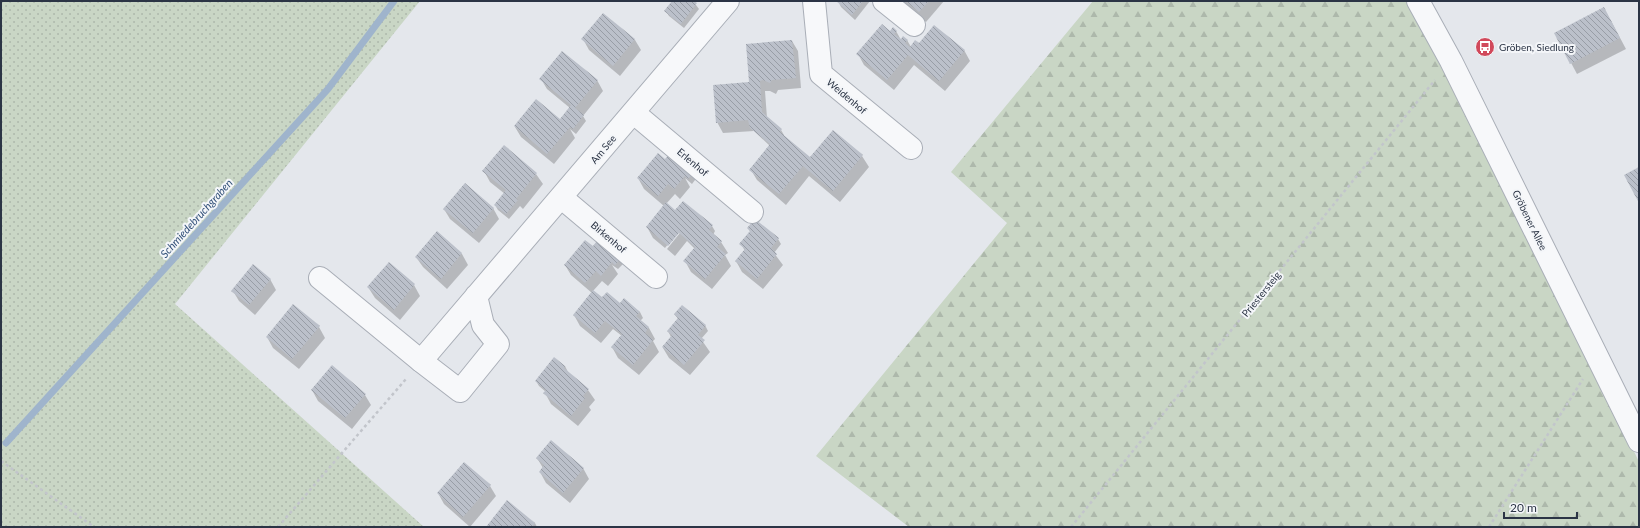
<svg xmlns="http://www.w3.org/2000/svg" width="1640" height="528" font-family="Lato,sans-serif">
<defs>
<pattern id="grass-dots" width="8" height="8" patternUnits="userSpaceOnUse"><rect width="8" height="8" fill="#c9d6c5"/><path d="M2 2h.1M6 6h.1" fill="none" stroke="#adb8ab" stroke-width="1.8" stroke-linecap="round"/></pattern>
<pattern id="forest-firs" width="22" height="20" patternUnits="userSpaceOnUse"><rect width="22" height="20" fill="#c9d6c5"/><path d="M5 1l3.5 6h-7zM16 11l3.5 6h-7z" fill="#adb8ab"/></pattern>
<pattern id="building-back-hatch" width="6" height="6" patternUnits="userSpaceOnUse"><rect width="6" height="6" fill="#bbc0ca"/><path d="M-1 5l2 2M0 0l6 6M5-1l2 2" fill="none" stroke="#989da6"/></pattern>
</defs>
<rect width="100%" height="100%" fill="#e4e7ec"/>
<polygon fill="url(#grass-dots)" points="1,1 420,1 175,304 424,527 1,527"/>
<polygon fill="url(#forest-firs)" points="1093,1 1418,1 1451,61 1639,462 1639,527 909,527 816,456 1007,223 951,172"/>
<g fill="#0003">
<polygon points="673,1 693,1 699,9 684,28 669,16 666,11"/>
<polygon points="838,1 870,1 855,20 841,7"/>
<polygon points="898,1 944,1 926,22"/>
<polygon points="603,14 635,40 641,50 620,76 589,50 583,39"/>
<polygon points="1610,19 1626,49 1577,74 1555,33"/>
<polygon points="896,31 901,40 907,40 911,47 919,44 964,50 970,61 945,91 914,65 894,90 864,65 858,54 890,32"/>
<polygon points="792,41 798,51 801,88 778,90 776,94 770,91 765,91 767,118 781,130 784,135 783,136 810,158 833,131 862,156 869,167 840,202 809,176 786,205 757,180 751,170 770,146 754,131 723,133 717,122 750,83"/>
<polygon points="541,79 597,80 603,91 583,116 586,121 576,134 570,129 575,138 554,164 521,137 515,127 564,123 570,108 547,89"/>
<polygon points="668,163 698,176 692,184 685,178 690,187 680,199 675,194 666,204 675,211 683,202 712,226 715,231 713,235 721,242 728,253 725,255 731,266 712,289 691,272 685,261 695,249 687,241 675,256 667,249 688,223 685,223 665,248 653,238 647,227 664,206 644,189 638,178"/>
<polygon points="484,171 536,174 543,184 523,209 520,206 509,219 498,210 495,205 505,194 490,182"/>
<polygon points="493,208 499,219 479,243 450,219 444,209"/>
<polygon points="755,220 778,239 781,244 774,253 783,265 763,289 742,272 736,261 745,251 741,244 751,233 748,228"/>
<polygon points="437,232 462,254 468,265 447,289 423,267 416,257"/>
<polygon points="593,247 625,262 618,269 612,265 618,274 608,286 602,281 593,291 603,299 620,304 624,300 640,312 643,318 640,321 649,328 655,339 653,341 659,352 639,375 618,358 612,347 622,336 613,329 601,343 580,326 574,315 592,293 571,275 565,265"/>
<polygon points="270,279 276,290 255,315 239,301 233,291"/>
<polygon points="414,285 420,296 400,320 375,298 368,287"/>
<polygon points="293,305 319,327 325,338 299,369 273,348 267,337"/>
<polygon points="675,314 705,325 708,331 701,339 710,352 690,375 669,358 663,348 671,337 668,331 678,319"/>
<polygon points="565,366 568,372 588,390 595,400 589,407 591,410 578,426 551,404 545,393 546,392 539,386 536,381"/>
<polygon points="312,390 365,395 371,405 352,429 318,401"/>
<polygon points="537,458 583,468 589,479 570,503 546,483 540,472 543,468"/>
<polygon points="490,486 496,496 470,527 444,504 438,493"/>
<polygon points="535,523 537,527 488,527"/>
</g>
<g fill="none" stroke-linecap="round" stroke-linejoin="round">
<polyline stroke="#9fb4cc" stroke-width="7" points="6,443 328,89 394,1"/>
</g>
<g fill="url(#building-back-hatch)">
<polygon points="672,1 694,1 697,3 681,24 664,11"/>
<polygon points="836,1 863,1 852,15"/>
<polygon points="906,1 929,1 919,12"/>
<polygon points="1604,7 1620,38 1570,64 1554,33"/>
<polygon points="603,13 635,39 613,66 581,39"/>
<polygon points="882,24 890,31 893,27 897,31 894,34 901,39 903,36 908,40 905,43 910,47 915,40 919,43 934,25 965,50 939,81 908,55 887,80 856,54"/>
<polygon points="792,40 796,78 772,80 770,83 763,80 760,81 762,112 782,129 780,132 810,157 833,130 863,155 833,191 803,166 779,194 749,170 770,144 750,128 748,120 716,123 713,85 749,82 746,44"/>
<polygon points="562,51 598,80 575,108 584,115 573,129 570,127 547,154 514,126 536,99 560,119 571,105 539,79"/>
<polygon points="504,145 537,173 516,199 518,200 506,214 494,205 506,190 482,171"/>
<polygon points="673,150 696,170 688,179 685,176 674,189 668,184 658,196 637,178 658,153 665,159"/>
<polygon points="1639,167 1639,203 1624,175"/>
<polygon points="465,183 494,208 473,233 443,209"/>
<polygon points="683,201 713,225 709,230 722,241 717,247 726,254 705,279 683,261 695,247 679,233 668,246 646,227 666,202 675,210"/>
<polygon points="755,219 779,238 771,248 777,254 757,279 735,261 745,249 739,244 750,231 747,228"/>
<polygon points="437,231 462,253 441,279 415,257"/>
<polygon points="600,237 623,256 615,265 612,262 601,276 596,271 585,283 564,265 585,240 593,246"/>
<polygon points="389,262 415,284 394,310 367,287"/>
<polygon points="253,264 271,279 249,305 231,291"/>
<polygon points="593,290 602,297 607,292 620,303 624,298 640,312 636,316 649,327 645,333 653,340 633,365 611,347 622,334 605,321 595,333 573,315"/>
<polygon points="293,304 320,326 292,359 266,337"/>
<polygon points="682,305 706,325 698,335 705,340 684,365 662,347 672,335 667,331 678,318 674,314"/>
<polygon points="554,357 565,366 564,368 589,389 583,396 585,398 571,416 543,393 546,390 535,381"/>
<polygon points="332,365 366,394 345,418 311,390"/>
<polygon points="551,440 584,468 563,493 539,472 544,465 536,458"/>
<polygon points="464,462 491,485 463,517 437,493"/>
<polygon points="507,500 535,523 532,527 486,527"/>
</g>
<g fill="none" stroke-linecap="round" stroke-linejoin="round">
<defs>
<g id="minor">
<polyline points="814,1 821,74 911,148"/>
<polyline points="884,1 914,25"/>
<polyline points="634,113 752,212"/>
<polyline points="562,198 656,277"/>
<polyline points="320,278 421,361"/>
<polyline points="476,296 483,325 498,344 460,391 421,361 728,1"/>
</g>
<polyline id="tertiary" points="1418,1 1451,61 1639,441"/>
</defs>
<use href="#minor" stroke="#a9aeb7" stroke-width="24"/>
<use href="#tertiary" stroke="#a9aeb7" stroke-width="24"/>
<g stroke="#c2c5cb" stroke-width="2.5" stroke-dasharray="3 3" stroke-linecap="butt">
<polyline points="1,461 94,527"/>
<polyline points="278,527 406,379"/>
<polyline points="1071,527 1435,80"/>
<polyline points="1489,527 1583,379"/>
</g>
<use href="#minor" stroke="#f7f8fa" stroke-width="22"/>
<use href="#tertiary" stroke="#f7f8fa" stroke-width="22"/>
</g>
<defs>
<symbol id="bus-disc" viewBox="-11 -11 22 22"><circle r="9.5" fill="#d1495b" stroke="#f4f6f9"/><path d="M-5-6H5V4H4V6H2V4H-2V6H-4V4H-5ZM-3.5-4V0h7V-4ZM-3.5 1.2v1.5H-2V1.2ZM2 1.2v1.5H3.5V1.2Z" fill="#fff"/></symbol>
</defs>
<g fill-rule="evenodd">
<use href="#bus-disc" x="1474" y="36" width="22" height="22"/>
</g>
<g text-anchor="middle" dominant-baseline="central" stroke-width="4" stroke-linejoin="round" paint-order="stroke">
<g font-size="10" fill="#2b3445" stroke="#f4f6f9" text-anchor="start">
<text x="1499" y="47">Gröben, Siedlung</text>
</g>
<g font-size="10" fill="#2b3445" stroke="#f4f6f9">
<text transform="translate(847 96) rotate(40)">Weidenhof</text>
<text transform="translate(603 149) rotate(-50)">Am See</text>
<text transform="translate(693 162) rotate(40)">Erlenhof</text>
<text transform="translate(1530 220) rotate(64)">Gröbener Allee</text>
<text transform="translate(609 237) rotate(40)">Birkenhof</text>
<text transform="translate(1261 294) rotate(-51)">Priestersteig</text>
</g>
<g font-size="11" font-style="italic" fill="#34527a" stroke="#f4f6f9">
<text transform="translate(196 218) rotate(-48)">Schmiedebruchgraben</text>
</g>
</g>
<rect width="1640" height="528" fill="none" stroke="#2b3445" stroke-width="4"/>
<path d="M1504 512v6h73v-6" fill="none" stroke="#2b3445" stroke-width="2"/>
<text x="1510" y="512" font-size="12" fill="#2b3445" stroke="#f4f6f9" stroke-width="3" paint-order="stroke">20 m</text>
</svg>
